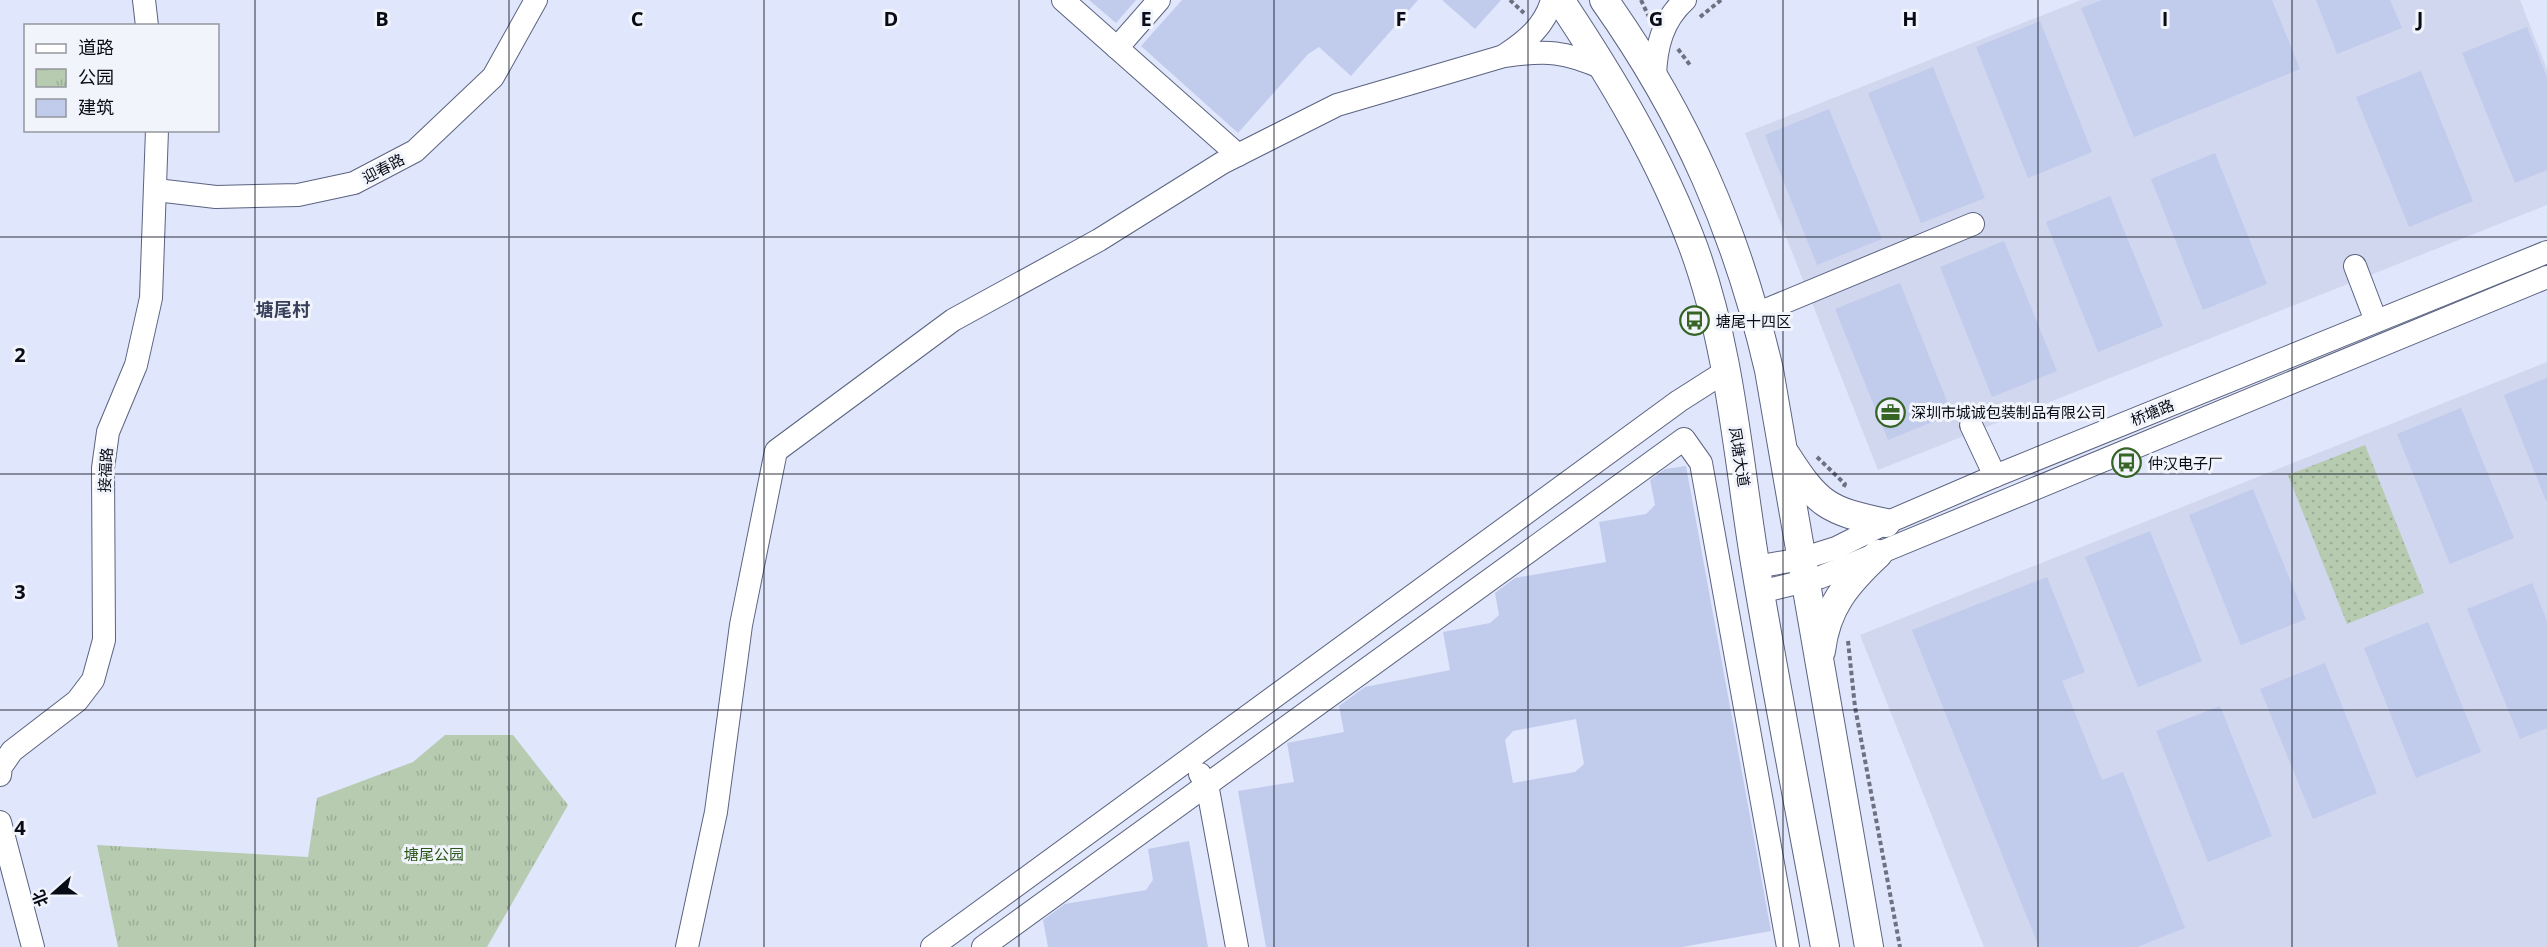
<svg xmlns="http://www.w3.org/2000/svg" width="2547" height="947" font-family="'Open Sans','Noto Sans SC',sans-serif">
<defs>
<pattern id="grass-dots" width="8" height="8" patternUnits="userSpaceOnUse" patternTransform="scale(1.5)"><rect width="8" height="8" fill="#b6cbb0"/><path d="M2 2h.1M6 6h.1" fill="none" stroke="#9bad97" stroke-width="1.8" stroke-linecap="round"/></pattern>
<pattern id="park-tufts" width="24" height="20" patternUnits="userSpaceOnUse" patternTransform="scale(1.5)"><rect width="24" height="20" fill="#b6cbb0"/><path d="M3 7l-1-3M5 7V3M7 7l1-3M15 17l-1-3M17 17v-4M19 17l1-3" fill="none" stroke="#9bad97"/></pattern>
</defs>
<rect width="100%" height="100%" fill="#e0e6fb"/>
<g fill="#d0d7ef">
<polygon points="2081,0 2520,0 2547,69 2547,205 1878,470 1745,133"/>
<polygon points="2547,362 2547,947 1984,947 1860,635"/>
</g>
<polygon fill="url(#grass-dots)" points="2365,445 2424,593 2347,624 2288,475"/>
<polygon fill="url(#park-tufts)" points="445,735 513,735 568,805 487,947 118,947 97,845 308,857 317,798 413,762"/>
<g fill="#c1cbec" fill-rule="evenodd">
<polygon points="1089,0 1136,0 1116,23"/>
<polygon points="1182,0 1418,0 1351,76 1319,47 1308,54 1238,133 1141,46"/>
<polygon points="1442,0 1501,0 1475,29"/>
<polygon points="2102,0 2272,0 2300,69 2134,137 2081,8"/>
<polygon points="2316,0 2390,0 2402,28 2337,54"/>
<polygon points="2040,21 2092,152 2028,178 1976,47"/>
<polygon points="2527,27 2547,77 2547,170 2515,183 2462,53"/>
<polygon points="1933,67 1985,198 1921,223 1868,93"/>
<polygon points="2421,71 2473,201 2409,227 2356,97"/>
<polygon points="1829,109 1882,239 1817,265 1765,135"/>
<polygon points="2215,153 2267,284 2203,310 2151,179"/>
<polygon points="2110,196 2163,326 2098,352 2046,222"/>
<polygon points="2004,241 2057,371 1992,397 1940,267"/>
<polygon points="1900,283 1952,414 1888,440 1835,309"/>
<polygon points="2547,378 2547,501 2546,501 2504,395"/>
<polygon points="2461,408 2514,538 2450,564 2397,434"/>
<path d="M1686 466 1771 931 1682 947H1266L1238 791 1294 782 1287 743 1344 732 1339 706 1365 687 1450 670 1443 632 1490 623 1499 615 1495 593 1515 578 1606 562 1599 522 1646 514 1655 505 1650 480 1665 469ZM1576 719 1584 764 1575 772 1513 783 1505 740 1513 731Z"/>
<polygon points="2253,489 2306,619 2241,645 2189,515"/>
<polygon points="2150,531 2202,661 2138,687 2085,557"/>
<polygon points="2047,577 2085,672 2062,681 2102,780 2123,772 2185,928 2137,947 2039,947 1912,630"/>
<polygon points="2532,583 2547,621 2547,728 2520,739 2467,609"/>
<polygon points="2428,622 2481,752 2416,778 2364,648"/>
<polygon points="2325,663 2377,793 2313,819 2260,689"/>
<polygon points="2220,706 2272,836 2208,862 2156,731"/>
<polygon points="1189,841 1208,947 1048,947 1043,920 1065,904 1146,890 1153,880 1148,849"/>
</g>
<g fill="none" stroke-linecap="round" stroke-linejoin="round">
<defs>
<g id="minor">
<polyline points="144,0 147,26"/>
<polyline points="1063,0 1238,155"/>
<polyline points="1117,48 1159,0"/>
<path d="M1505 55C1526 41 1545 26 1552 0"/>
<path d="M1655 76C1656 47 1662 21 1685 0"/>
<polyline points="156,190 216,197 298,195 354,183 415,151 493,77 536,0"/>
<polyline points="2355,266 2376,321"/>
<polyline points="1756,314 1973,224"/>
<polyline points="1971,425 1995,476"/>
<polyline points="1756,567 1801,559 1836,548 1886,523 1995,476 2547,252"/>
<polyline points="1760,592 1821,577 2547,277"/>
<polyline points="1200,774 1207,784 1237,947"/>
<polyline points="0,775 1,767 12,751 77,701 93,680 104,640 103,468 108,432 136,365 151,298 157,130"/>
<polyline points="0,822 33,947"/>
<path d="M687 947 716 812 741 625 776 451 953 320 1099 240 1222 163 1337 105 1504 56C1547 50 1565 51 1605 69"/>
<polyline points="932,947 1679,401 1726,371"/>
<polyline points="983,947 1684,439 1701,463 1788,947"/>
</g>
<g id="major">
<path d="M1560 0C1612 78 1660 158 1693 246 1731 349 1738 461 1756 569 1777 695 1802 821 1825 947"/>
<path d="M1604 0C1686 116 1737 232 1769 370L1869 947"/>
<path d="M1786 455C1818 505 1828 511 1886 523"/>
<path d="M1821 651C1826 607 1847 583 1878 554"/>
</g>
</defs>
<use href="#minor" stroke="#5b6380" stroke-width="24"/>
<use href="#major" stroke="#5b6380" stroke-width="30"/>
<g stroke="#6e7181" stroke-width="4" stroke-dasharray="4.5 3" stroke-linecap="butt">
<polyline points="1510,0 1524,13"/>
<polyline points="1641,0 1649,17"/>
<polyline points="1700,17 1721,0"/>
<polyline points="1678,49 1690,65"/>
<polyline points="1817,457 1845,484 1843,488"/>
<polyline points="1848,641 1855,707 1900,947"/>
</g>
<use href="#minor" stroke="#fff" stroke-width="22"/>
<use href="#major" stroke="#fff" stroke-width="28"/>
</g>
<path fill="none" stroke="#090b16" stroke-width="1.5" stroke-opacity="0.55" d="M255 0V947M509 0V947M764 0V947M1019 0V947M1274 0V947M1528 0V947M1783 0V947M2038 0V947M2292 0V947M0 237H2547M0 474H2547M0 710H2547"/>
<defs>
<symbol id="bus-ring" viewBox="-11 -11 22 22"><circle r="9.5" fill="#f2f4fb" stroke="#356424" stroke-width="1.5"/><path d="M-5-6H5V4H4V6H2V4H-2V6H-4V4H-5ZM-3.5-4V0h7V-4ZM-3.5 1.2v1.5H-2V1.2ZM2 1.2v1.5H3.5V1.2Z" fill="#356424"/></symbol>
<symbol id="office-ring" viewBox="-11 -11 22 22"><circle r="9.5" fill="#f2f4fb" stroke="#356424" stroke-width="1.5"/><path d="M-6-3h4V-5.5h4V-3h4V5H-6ZM-1-4.5V-3h2v-1.5ZM-6 0V1H6V0Z" fill="#356424"/></symbol>
</defs>
<g fill-rule="evenodd">
<use href="#bus-ring" x="1678" y="304" width="33" height="33"/>
<use href="#office-ring" x="1874" y="396" width="33" height="33"/>
<use href="#bus-ring" x="2110" y="446" width="33" height="33"/>
</g>
<g text-anchor="middle" dominant-baseline="central" stroke-width="6" stroke-linejoin="round" paint-order="stroke">
<g font-size="15" fill="#090b16" stroke="#f2f4fb">
<text transform="translate(383 168) rotate(-28)">迎春路</text>
<text transform="translate(2152 412) rotate(-22)">桥塘路</text>
<text transform="translate(1740 457) rotate(81)">凤塘大道</text>
<text transform="translate(105 470) rotate(-87)">接福路</text>
</g>
<g font-size="15" fill="#090b16" stroke="#f2f4fb" text-anchor="start">
<text x="1716" y="321">塘尾十四区</text>
<text x="1911" y="412">深圳市城诚包装制品有限公司</text>
<text x="2148" y="463">仲汉电子厂</text>
</g>
<g font-size="15" fill="#2a561a" stroke="#f2f4fb">
<text x="434" y="854">塘尾公园</text>
</g>
<g font-size="18" font-weight="bold" fill="#373f5a" stroke="#f2f4fb">
<text x="283" y="309">塘尾村</text>
</g>
</g>
<g font-size="20" text-anchor="middle" font-weight="bold" fill="#090b16" stroke="#f2f4fb" stroke-width="6" stroke-linejoin="round" paint-order="stroke">
<text x="382" y="26">B</text>
<text x="637" y="26">C</text>
<text x="891" y="26">D</text>
<text x="1146" y="26">E</text>
<text x="1401" y="26">F</text>
<text x="1656" y="26">G</text>
<text x="1910" y="26">H</text>
<text x="2165" y="26">I</text>
<text x="2420" y="26">J</text>
<text x="20" y="362">2</text>
<text x="20" y="599">3</text>
<text x="20" y="835">4</text>
</g>
<rect x="24" y="24" width="195" height="108" fill="#f2f4fb" stroke="#95979f" stroke-width="1.5"/>
<rect x="36" y="44" width="30" height="9" fill="#ffffff" stroke="#95979f" stroke-width="1.5"/>
<text x="78" y="54" font-size="18" fill="#090b16">道路</text>
<rect x="36" y="69" width="30" height="18" fill="url(#park-tufts)" stroke="#95979f" stroke-width="1.5"/>
<text x="78" y="84" font-size="18" fill="#090b16">公园</text>
<rect x="36" y="99" width="30" height="18" fill="#c1cbec" stroke="#95979f" stroke-width="1.5"/>
<text x="78" y="114" font-size="18" fill="#090b16">建筑</text>
<g transform="translate(54 893) rotate(249)" stroke="#f2f4fb" stroke-width="4.5" paint-order="stroke">
<path d="M0-4.5L10 22L0 15L-10 22Z" fill="#090b16"/>
<text y="-9" font-size="16" font-weight="bold" text-anchor="middle" fill="#090b16">北</text>
</g>
</svg>
